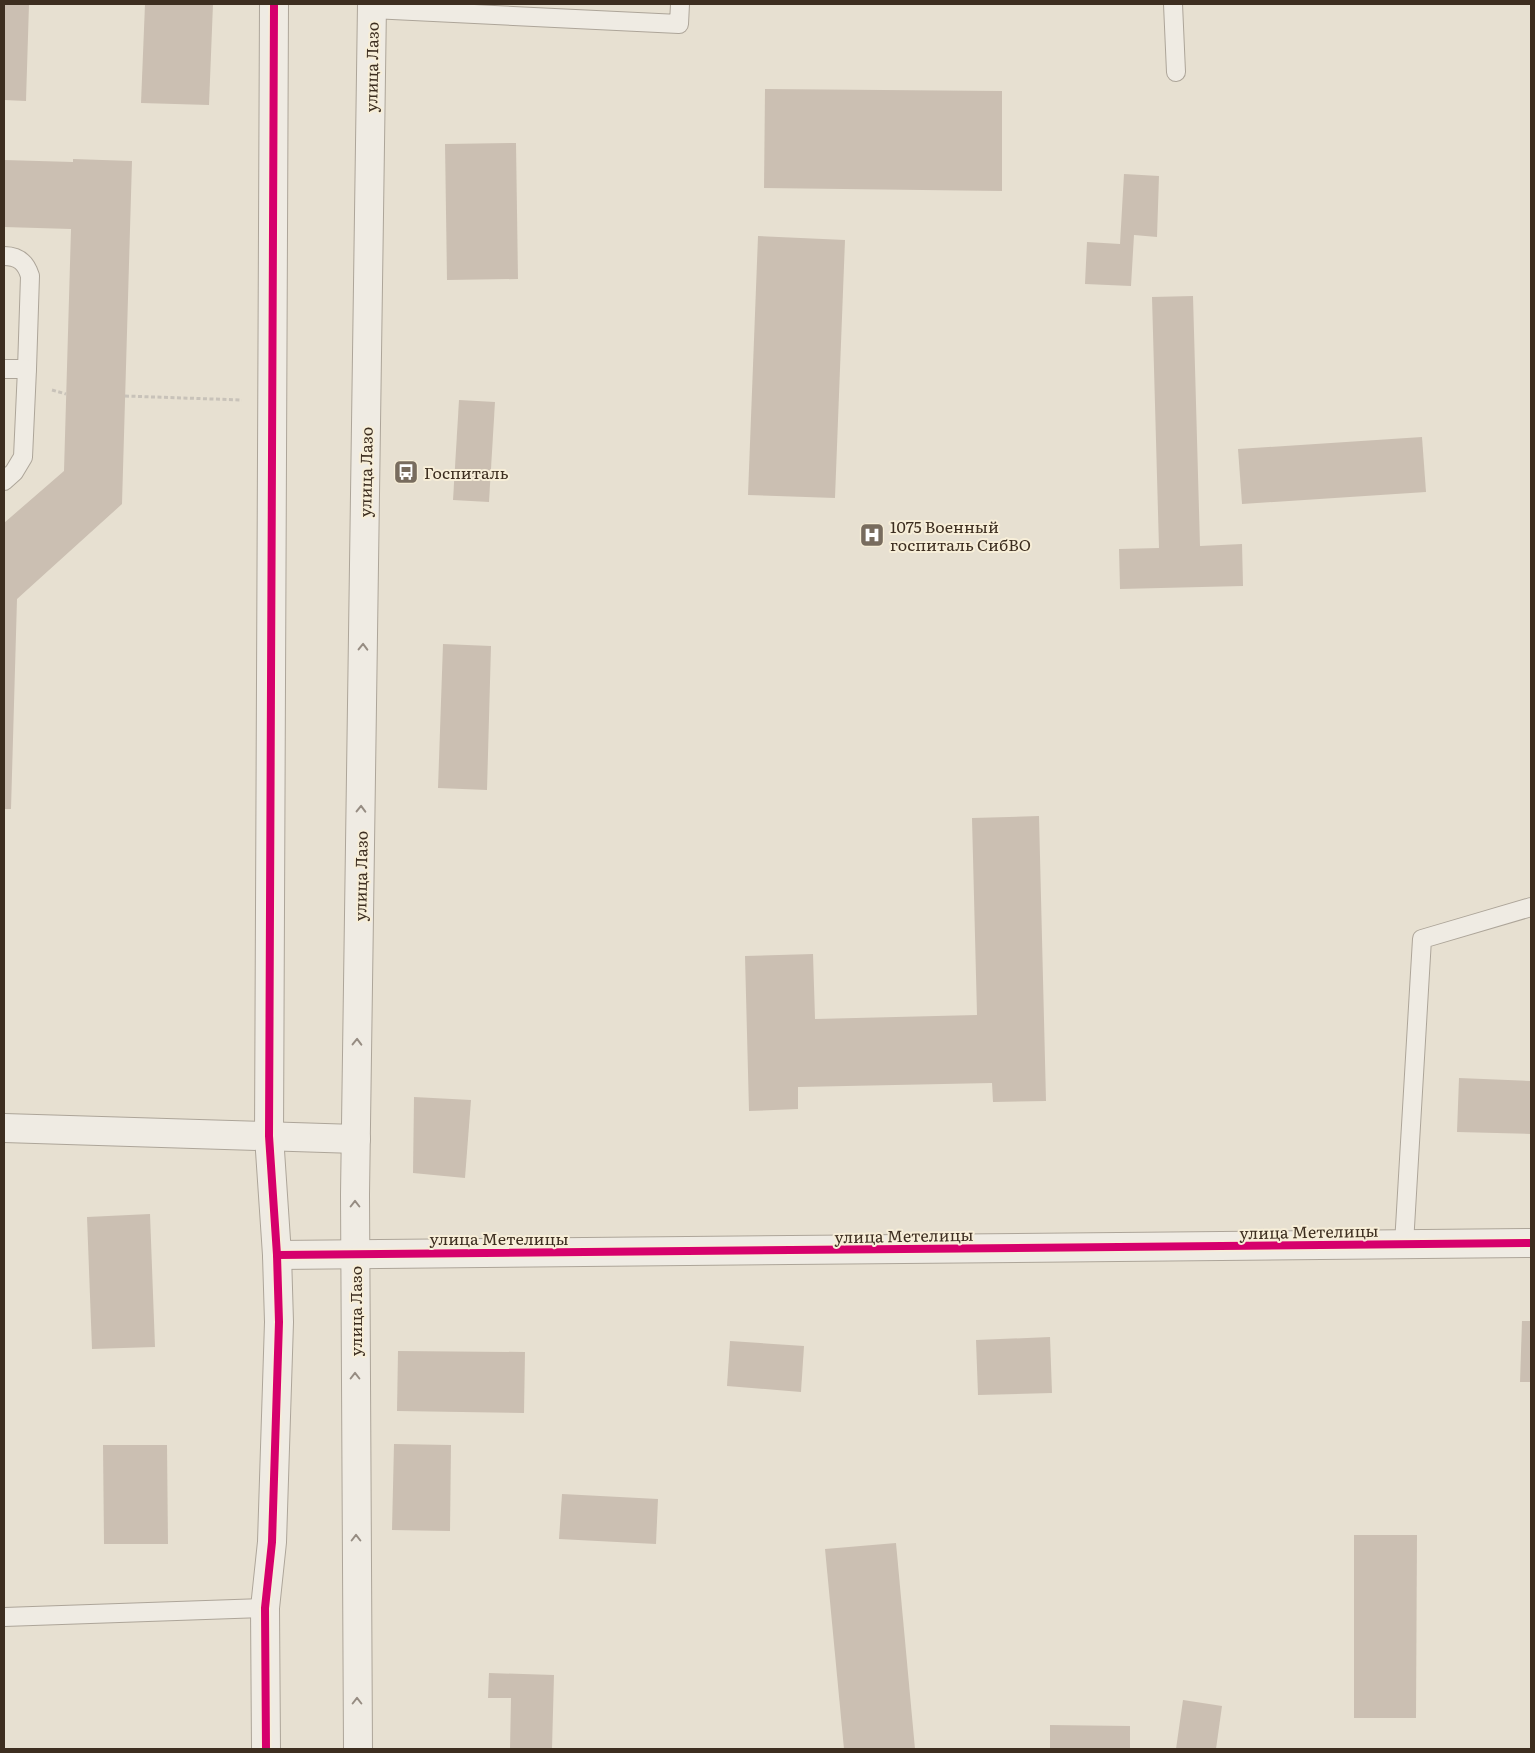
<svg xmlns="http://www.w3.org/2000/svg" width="1535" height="1753" font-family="Literata,serif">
<rect width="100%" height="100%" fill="#e7e0d1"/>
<g fill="#cbbfb2">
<polygon points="4,4 29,4 26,101 4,100"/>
<polygon points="145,4 213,4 209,105 141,103"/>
<polygon points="765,89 1002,91 1002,191 764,188"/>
<polygon points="516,143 518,279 447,280 445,144"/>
<polygon points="73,159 132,161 122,504 17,599 11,809 4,809 4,523 64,471 71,229 4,227 4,160 73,162"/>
<polygon points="1124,174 1159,176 1157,237 1134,235 1131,286 1085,284 1087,242 1120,244"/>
<polygon points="758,236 845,240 835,498 748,495"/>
<polygon points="1193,296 1200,546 1242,544 1243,586 1120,589 1119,549 1159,548 1152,297"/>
<polygon points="459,400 495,402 489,502 453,500"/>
<polygon points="1422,437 1426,492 1242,504 1238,449"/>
<polygon points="443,644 491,646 487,790 438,788"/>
<polygon points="1039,816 1046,1101 993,1102 992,1083 798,1087 798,1109 749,1111 745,956 813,954 815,1019 977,1015 972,818"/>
<polygon points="1459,1078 1531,1081 1531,1134 1457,1132"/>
<polygon points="414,1097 471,1100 465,1178 413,1173"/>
<polygon points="150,1214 155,1347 92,1349 87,1217"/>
<polygon points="1522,1321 1531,1321 1531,1382 1520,1382"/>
<polygon points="1050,1337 1052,1393 978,1395 976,1340"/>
<polygon points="730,1341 804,1346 801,1392 727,1386"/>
<polygon points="398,1351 525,1352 524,1413 397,1411"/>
<polygon points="394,1444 451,1445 450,1531 392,1530"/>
<polygon points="103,1445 167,1445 168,1544 104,1544"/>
<polygon points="562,1494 658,1499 656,1544 559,1539"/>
<polygon points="1354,1535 1417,1535 1416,1718 1354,1718"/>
<polygon points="896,1543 915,1749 844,1749 825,1549"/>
<polygon points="489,1673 554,1675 552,1749 510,1749 511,1698 488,1698"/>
<polygon points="1183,1700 1222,1706 1216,1749 1176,1749"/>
<polygon points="1050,1725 1130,1726 1130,1749 1050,1749"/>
</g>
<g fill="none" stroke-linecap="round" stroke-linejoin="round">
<defs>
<g id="service">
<polyline points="1173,4 1176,72"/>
<polyline points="372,9 679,24 680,4"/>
<path d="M4 256C19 256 26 263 30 276L27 369H4"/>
<polyline points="4,481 14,472 23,457 27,369"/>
<polyline points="1404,1244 1422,939 1531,907"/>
<polyline points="4,1617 265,1608"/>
</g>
<g id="minor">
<polyline points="4,1128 356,1139"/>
<polyline points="277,1255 1531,1243"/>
</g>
<g id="tertiary">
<polyline points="266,1749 265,1608 272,1542 279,1322 277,1255 269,1136 274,4"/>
<polyline points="358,1749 355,1195 372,4"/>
</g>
</defs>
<use href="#service" stroke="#ada599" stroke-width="20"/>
<use href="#minor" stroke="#ada599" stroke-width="30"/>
<use href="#tertiary" stroke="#ada599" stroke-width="30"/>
<g stroke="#c8c2b9" stroke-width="3" stroke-dasharray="4 2.5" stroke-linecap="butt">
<polyline points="52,390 66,394"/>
<polyline points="125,396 242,400"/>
</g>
<use href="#service" stroke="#efebe3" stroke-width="18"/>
<use href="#minor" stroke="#efebe3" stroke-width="28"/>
<use href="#tertiary" stroke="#efebe3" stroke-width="28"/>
<defs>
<g id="cycleway">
<polyline points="277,1255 1531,1243"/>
<polyline points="266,1749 265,1608 272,1542 279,1322 277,1255 269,1136 274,4"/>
</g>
</defs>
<use href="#cycleway" stroke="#f7eed8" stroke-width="11"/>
<use href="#cycleway" stroke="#d6006c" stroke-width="8"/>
</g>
<defs><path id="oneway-chevron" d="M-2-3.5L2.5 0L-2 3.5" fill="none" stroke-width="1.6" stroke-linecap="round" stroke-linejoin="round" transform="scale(1.25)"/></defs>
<g stroke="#968c82">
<use href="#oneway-chevron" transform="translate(363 647) rotate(-89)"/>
<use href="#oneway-chevron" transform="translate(361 809) rotate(-89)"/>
<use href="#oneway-chevron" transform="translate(357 1042) rotate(-89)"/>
<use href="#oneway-chevron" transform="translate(355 1204) rotate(-90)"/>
<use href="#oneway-chevron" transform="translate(355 1376) rotate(-90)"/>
<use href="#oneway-chevron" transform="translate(356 1538) rotate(-90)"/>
<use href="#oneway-chevron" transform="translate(357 1701) rotate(-90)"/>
</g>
<defs>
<symbol id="bus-square" viewBox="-11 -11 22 22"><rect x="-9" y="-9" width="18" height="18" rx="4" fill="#786c5e" stroke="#f7eed8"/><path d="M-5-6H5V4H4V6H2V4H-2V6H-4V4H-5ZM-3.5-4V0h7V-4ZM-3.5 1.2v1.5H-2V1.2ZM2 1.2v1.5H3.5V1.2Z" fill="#fff"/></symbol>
<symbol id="hospital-square" viewBox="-11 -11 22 22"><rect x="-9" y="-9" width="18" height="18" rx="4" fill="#786c5e" stroke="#f7eed8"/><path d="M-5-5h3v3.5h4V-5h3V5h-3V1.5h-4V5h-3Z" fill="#fff"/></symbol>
</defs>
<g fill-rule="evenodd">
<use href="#bus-square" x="392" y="458" width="28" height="28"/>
<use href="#hospital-square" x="858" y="521" width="28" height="28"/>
</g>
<g text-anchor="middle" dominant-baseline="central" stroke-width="4" stroke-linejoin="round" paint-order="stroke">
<g font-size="16" fill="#3d2e20" stroke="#f7eed8">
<text transform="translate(371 67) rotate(-89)">улица Лазо</text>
<text transform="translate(365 472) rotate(-89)">улица Лазо</text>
<text transform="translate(360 876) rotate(-89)">улица Лазо</text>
<text transform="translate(1309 1231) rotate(-1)">улица Метелицы</text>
<text transform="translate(904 1235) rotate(-1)">улица Метелицы</text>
<text x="499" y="1238">улица Метелицы</text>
<text transform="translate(355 1311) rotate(-90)">улица Лазо</text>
</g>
<g font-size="16" fill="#3d2e20" stroke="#f7eed8" text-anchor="start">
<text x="424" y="472">Госпиталь</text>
<text x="890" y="526">1075 Военный<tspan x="890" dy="18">госпиталь СибВО</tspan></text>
</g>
</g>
<rect width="1535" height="1753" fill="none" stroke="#3d2e20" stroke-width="10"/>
</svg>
